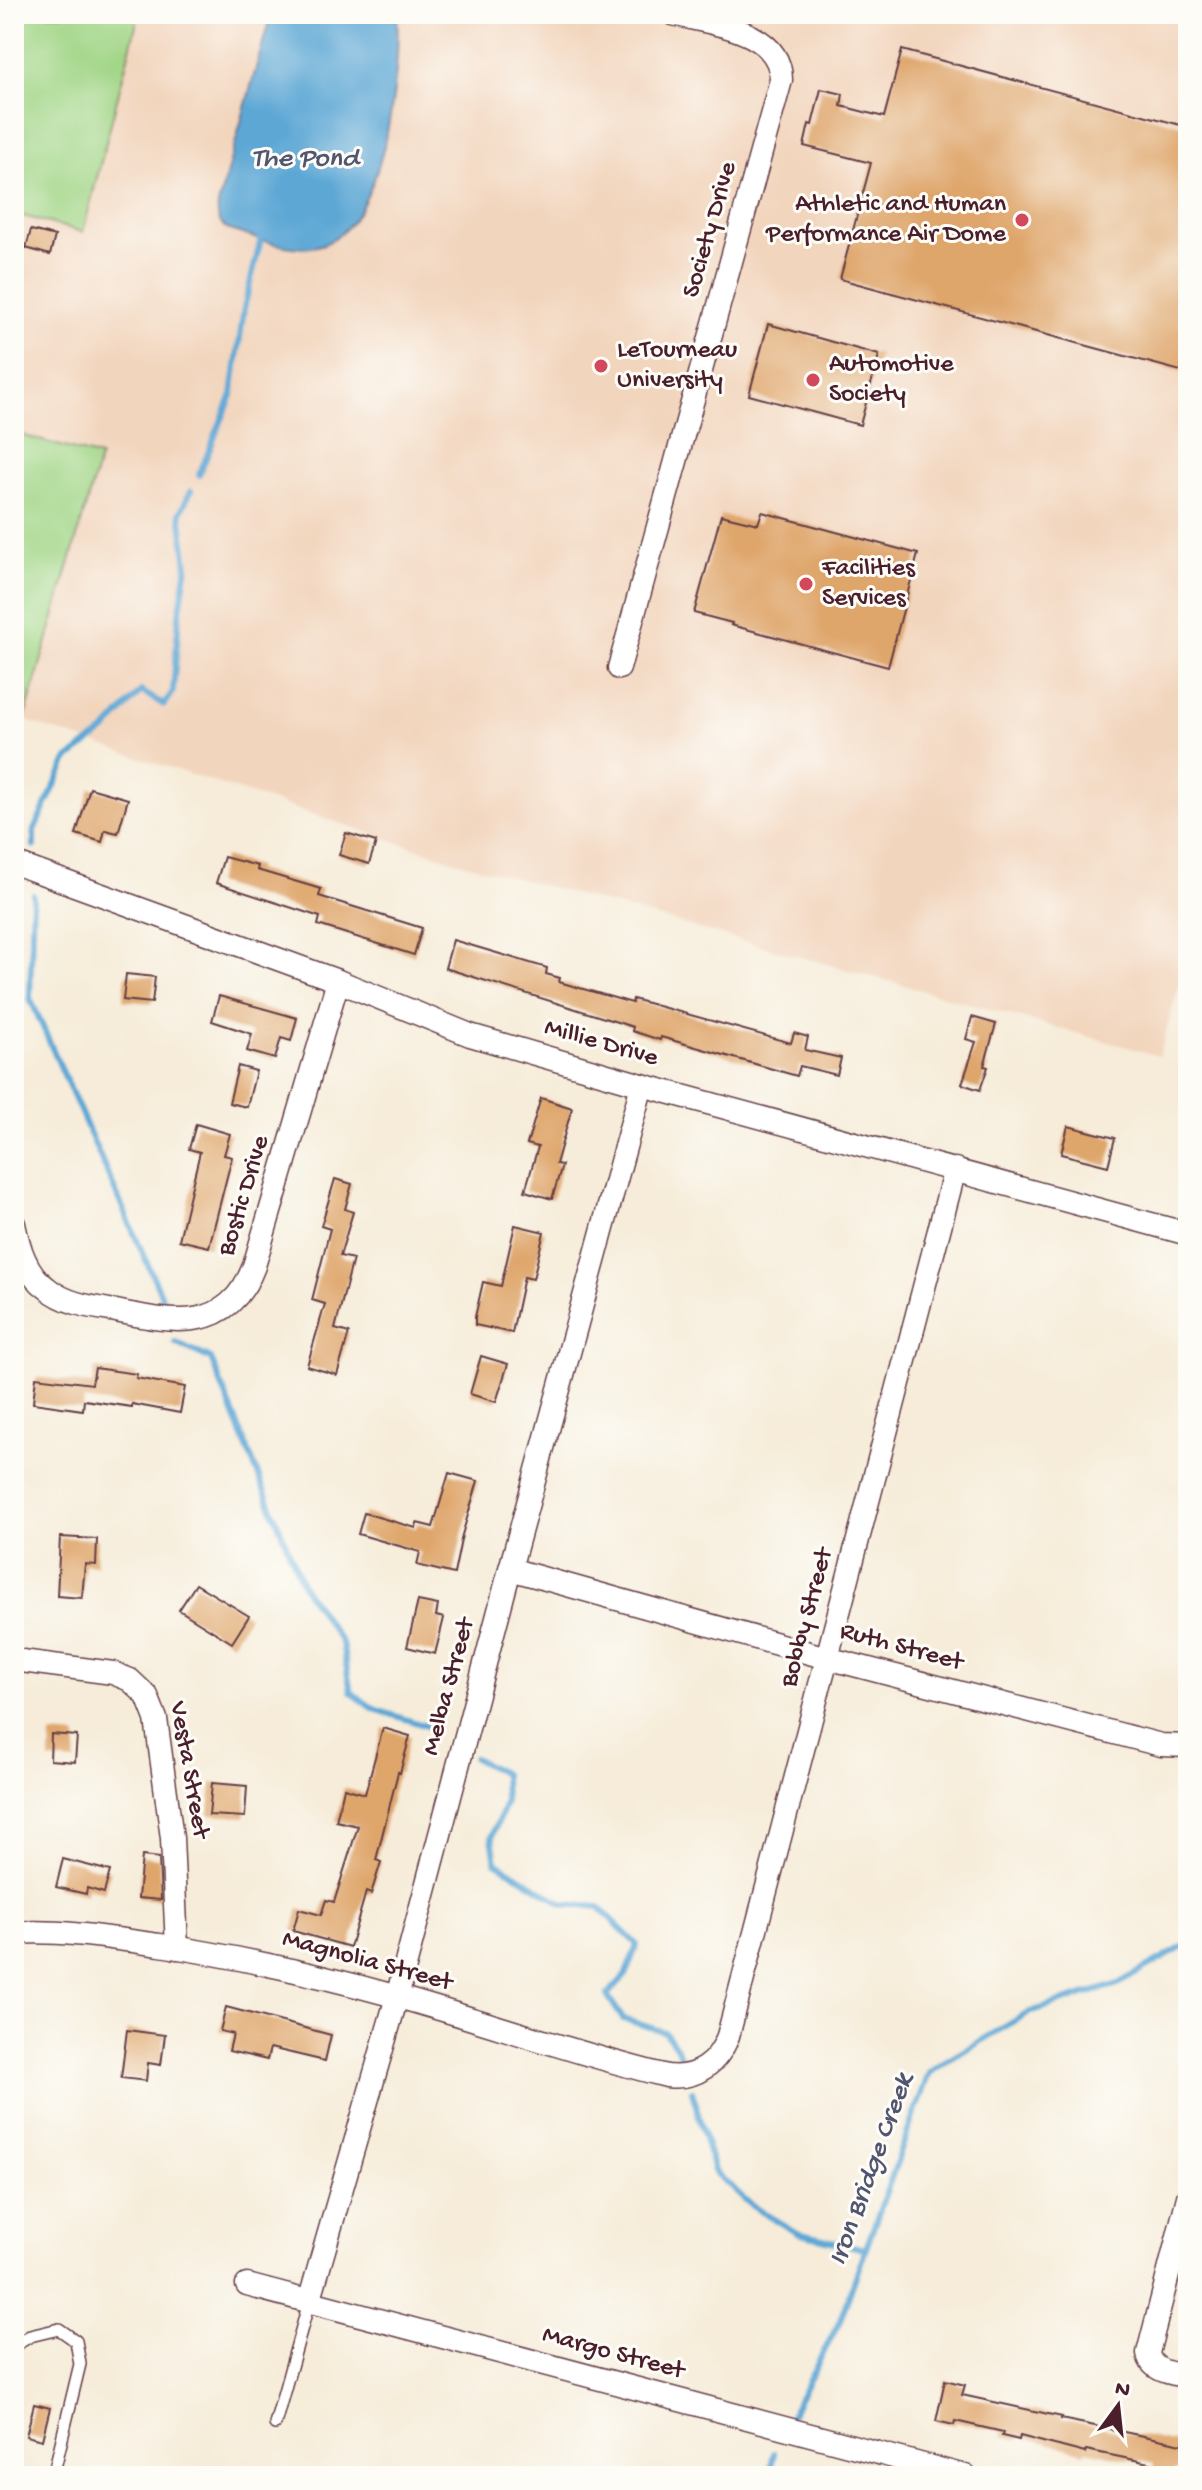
<svg xmlns="http://www.w3.org/2000/svg" width="1202" height="2490" font-family="'Gochi Hand',sans-serif">
<rect width="100%" height="100%" fill="#fdfcf7"/>
<filter id="ink" filterUnits="userSpaceOnUse"><feTurbulence type="fractalNoise" baseFrequency=".0125" numOctaves="2"/><feDisplacementMap in="SourceGraphic" scale="16" xChannelSelector="R" yChannelSelector="G"/><feConvolveMatrix kernelMatrix="1 2 1 2 8 2 1 2 1" color-interpolation-filters="sRGB"/></filter>
<filter id="wash" filterUnits="userSpaceOnUse"><feTurbulence type="fractalNoise" baseFrequency=".006" numOctaves="4" result="noise"/><feDisplacementMap in="SourceGraphic" scale="32" xChannelSelector="R" yChannelSelector="G"/><feGaussianBlur stdDeviation="1.8" result="paint"/><feColorMatrix in="noise" values="0 0 0 0 0 0 0 0 0 0 0 0 0 0 0 0 0 1.4 0 .05"/><feComposite in="paint" operator="in"/></filter>
<g filter="url(#wash)">
<rect width="100%" height="100%" fill="#f6ecd9"/>
<polygon fill="#f2d5bd" points="14,14 1188,14 1188,953 1159,1056 462,863 14,717"/>
<g fill="#a0d586" stroke="#757a58" stroke-width="2">
<polygon points="14,14 139,14 83,232 19,215 14,229"/>
<polygon points="14,433 100,457 24,721 14,717"/>
</g>
<path fill="#5da7d5" stroke="#546380" stroke-width="2" d="M271 14H397C401 71 385 231 317 246 289 253 254 237 227 229 218 222 217 216 218 205Z"/>
<g fill="none" stroke-linecap="round" stroke-linejoin="round">
<g stroke="#5da7d5" stroke-width="6">
<polyline points="199,475 232,395 244,308 261,239"/>
<polyline points="34,846 34,830 67,760 107,729 141,691 164,705 173,691 179,616 187,566 180,513 191,491"/>
<polyline points="33,895 30,998 167,1308"/>
<polyline points="175,1342 211,1359 305,1590 342,1643 351,1692 374,1709 433,1728"/>
<polyline points="474,1758 504,1774 505,1803 492,1837 496,1862 563,1904 599,1907 637,1945 625,1976 607,1995 623,2019 665,2032 677,2048 683,2065"/>
<polyline points="692,2091 714,2171 752,2206 797,2233 865,2249"/>
<polyline points="791,2414 839,2323 929,2073 950,2059 1030,2012 1118,1984 1188,1944"/>
<polyline points="769,2476 774,2453"/>
</g>
</g>
<g id="blocks">
<g fill="#dfa66c">
<polygon points="902,50 1188,127 1188,373 840,279 871,163 804,146 809,124 812,125 821,89 843,94 841,106 884,117"/>
<polygon points="31,230 55,236 50,255 26,248"/>
<polygon points="768,324 879,355 860,425 749,395"/>
<polygon points="762,512 918,554 888,667 731,625 732,623 694,613 721,515 758,524"/>
<polygon points="90,788 128,799 118,833 105,830 102,842 76,834"/>
<polygon points="346,833 376,842 369,864 339,855"/>
<polygon points="224,857 258,866 257,870 321,889 319,896 422,928 414,955 318,925 320,917 216,883"/>
<polygon points="453,940 547,968 546,974 560,978 559,982 632,1003 633,999 791,1043 794,1033 808,1037 805,1050 841,1058 837,1075 800,1066 797,1076 661,1037 660,1040 632,1031 633,1027 445,968"/>
<polygon points="126,974 155,977 152,1003 123,1000"/>
<polygon points="219,996 297,1018 291,1041 281,1038 275,1059 247,1051 252,1034 212,1021"/>
<polygon points="972,1017 996,1024 984,1066 988,1067 980,1090 962,1084 976,1042 966,1039"/>
<polygon points="238,1066 256,1071 247,1107 229,1103"/>
<polygon points="541,1098 572,1108 556,1164 562,1165 552,1199 525,1191 538,1147 527,1144"/>
<polygon points="196,1124 230,1134 224,1155 232,1157 209,1247 179,1240 200,1152 189,1149"/>
<polygon points="1068,1126 1115,1138 1108,1166 1061,1154"/>
<polygon points="335,1179 352,1184 345,1209 353,1212 340,1256 353,1259 335,1329 349,1333 337,1375 307,1366 325,1304 312,1300 330,1229 321,1226"/>
<polygon points="515,1225 544,1232 533,1279 524,1277 512,1333 475,1325 475,1317 483,1282 501,1286"/>
<polygon points="481,1356 508,1364 496,1402 470,1394"/>
<polygon points="95,1368 137,1374 136,1378 185,1387 180,1413 132,1404 132,1407 84,1400 83,1410 33,1403 36,1377 92,1384"/>
<polygon points="449,1473 478,1481 462,1535 454,1574 417,1565 420,1552 358,1534 364,1513 416,1528 417,1523 433,1527"/>
<polygon points="60,1537 97,1539 96,1565 85,1564 82,1598 57,1596"/>
<polygon points="196,1584 249,1616 232,1643 179,1610"/>
<polygon points="418,1601 438,1605 436,1616 444,1618 435,1654 407,1647"/>
<polygon points="383,1728 410,1736 400,1773 398,1772 376,1860 381,1862 371,1894 366,1892 350,1947 293,1931 299,1909 321,1915 326,1900 334,1902 358,1826 336,1821 344,1788 365,1794"/>
<polygon points="51,1734 77,1736 75,1762 50,1760"/>
<polygon points="212,1783 247,1786 245,1817 209,1815"/>
<polygon points="142,1856 159,1858 161,1900 138,1898"/>
<polygon points="63,1859 110,1871 104,1893 87,1888 86,1894 56,1887"/>
<polygon points="226,2007 331,2035 325,2061 270,2048 267,2060 229,2051 233,2034 220,2031"/>
<polygon points="127,2030 165,2035 161,2065 148,2063 146,2081 121,2078"/>
<polygon points="945,2380 965,2385 962,2395 1062,2417 1061,2419 1187,2445 1181,2471 1175,2470 1174,2473 1153,2468 1154,2464 1086,2450 1085,2453 1020,2436 1019,2440 1002,2436 1003,2432 955,2421 954,2425 936,2421"/>
<polygon points="34,2404 50,2408 42,2440 26,2436"/>
</g>
</g>
</g>
<g filter="url(#ink)">
<use href="#blocks" fill-opacity="0" stroke="#643e45" stroke-width="2"/>
<g fill="none" stroke-linecap="round" stroke-linejoin="round">
<defs>
<g id="lane">
<polyline points="14,2346 30,2336 59,2329 76,2341 80,2364 53,2476"/>
<polyline points="275,2424 309,2302"/>
</g>
<g id="street">
<path d="M619 668 781 80C781 29 711 24 673 14"/>
<polyline points="14,863 338,981 470,1035 642,1085 1188,1234"/>
<path d="M14 1224C19 1248 26 1273 47 1288 66 1304 92 1307 116 1311 174 1323 228 1334 254 1266L338 981"/>
<polyline points="510,1569 827,1658 1161,1745 1188,1746"/>
<polyline points="14,1660 113,1673 130,1680 147,1696 156,1719 172,1838 177,1948"/>
<path d="M14 1933C63 1930 111 1938 160 1945 240 1957 319 1975 398 1997 488 2022 576 2054 667 2076 696 2080 718 2063 728 2036L955 1169"/>
<path d="M1188 2197 1148 2353C1151 2372 1172 2373 1188 2377"/>
<polyline points="247,2285 965,2476"/>
<polyline points="309,2302 397,1997 510,1569 642,1085"/>
</g>
</defs>
<use href="#lane" stroke="#643e45" stroke-width="14"/>
<use href="#street" stroke="#643e45" stroke-width="25"/>
<use href="#lane" stroke="#fff" stroke-width="11"/>
<use href="#street" stroke="#fff" stroke-width="22"/>
</g>
</g>
<g fill="#d1495b" stroke="#fdfcf7" stroke-width="3">
<circle cx="1022" cy="220" r="8"/>
<circle cx="601" cy="366" r="8"/>
<circle cx="813" cy="380" r="8"/>
<circle cx="806" cy="584" r="8"/>
</g>
<g text-anchor="middle" dominant-baseline="central" stroke-width="6" stroke-linejoin="round" paint-order="stroke">
<g font-size="26" fill="#4a1f2b" stroke="#fdfcf7" text-anchor="start">
<text x="1006" y="205" text-anchor="end">Athletic and Human<tspan x="1006" dy="30">Performance Air Dome</tspan></text>
<text x="617" y="351">LeTourneau<tspan x="617" dy="30">University</tspan></text>
<text x="829" y="365">Automotive<tspan x="829" dy="30">Society</tspan></text>
<text x="822" y="569">Facilities<tspan x="822" dy="30">Services</tspan></text>
</g>
<g font-size="26" fill="#4a1f2b" stroke="#fdfcf7">
<text transform="translate(711 230) rotate(-74)">Society Drive</text>
<text transform="translate(601 1044) rotate(16)">Millie Drive</text>
<text transform="translate(245 1196) rotate(-73)">Bostic Drive</text>
<text transform="translate(808 1618) rotate(-75)">Bobby Street</text>
<text transform="translate(901 1648) rotate(15)">Ruth Street</text>
<text transform="translate(450 1687) rotate(-75)">Melba Street</text>
<text transform="translate(188 1770) rotate(80)">Vesta Street</text>
<text transform="translate(367 1962) rotate(15)">Magnolia Street</text>
<text transform="translate(613 2354) rotate(15)">Margo Street</text>
</g>
<g font-size="28" font-style="italic" fill="#52556f" stroke="#fdfcf7">
<text x="305" y="159">The Pond</text>
<text transform="translate(872 2170) rotate(-70)">Iron Bridge Creek</text>
</g>
</g>
<rect width="1202" height="2490" fill="none" stroke="#fdfcf7" stroke-width="48"/>
<g transform="translate(1118 2406) rotate(15)" stroke="#fdfcf7" stroke-width="6" paint-order="stroke">
<path d="M0-6L14 30L0 20L-14 30Z" fill="#4a1f2b"/>
<text y="-12" font-size="22" font-weight="bold" text-anchor="middle" fill="#4a1f2b">N</text>
</g>
</svg>
